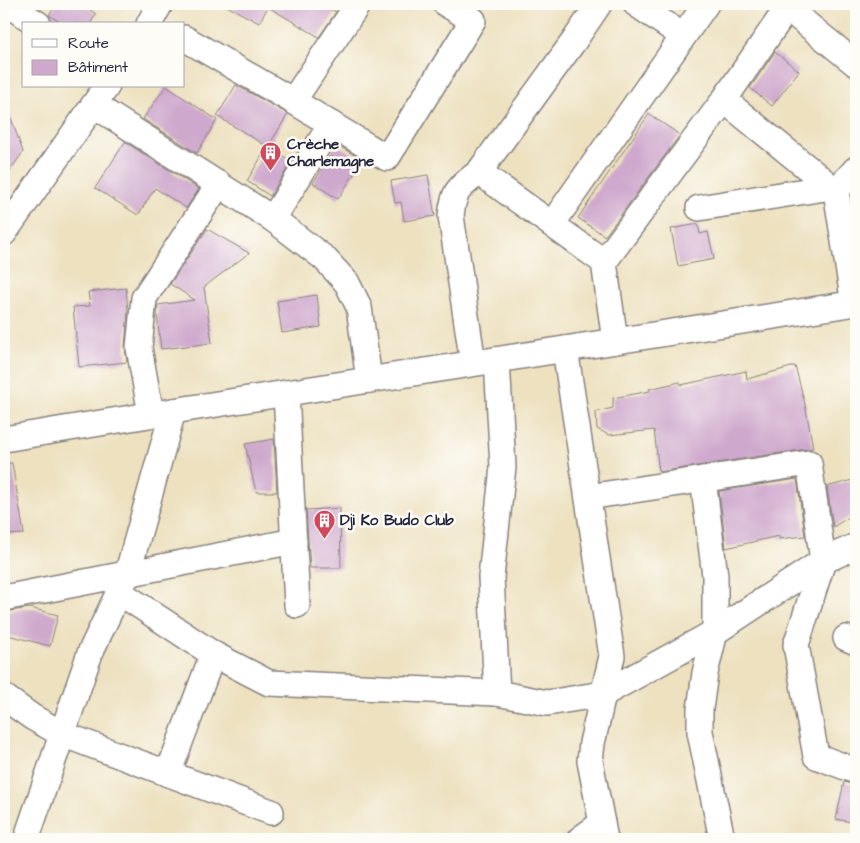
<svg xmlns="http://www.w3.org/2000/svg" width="860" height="843" font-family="'Architects Daughter',sans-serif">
<rect width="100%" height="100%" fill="#fdfcf7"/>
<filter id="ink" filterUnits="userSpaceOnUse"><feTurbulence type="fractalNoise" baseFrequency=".02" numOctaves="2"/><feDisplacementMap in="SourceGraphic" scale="10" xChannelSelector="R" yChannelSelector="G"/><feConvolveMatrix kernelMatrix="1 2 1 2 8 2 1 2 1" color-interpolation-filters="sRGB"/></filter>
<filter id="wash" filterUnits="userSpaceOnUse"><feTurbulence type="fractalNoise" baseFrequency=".0096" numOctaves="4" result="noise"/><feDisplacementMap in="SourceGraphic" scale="20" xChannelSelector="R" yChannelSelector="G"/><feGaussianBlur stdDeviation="1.12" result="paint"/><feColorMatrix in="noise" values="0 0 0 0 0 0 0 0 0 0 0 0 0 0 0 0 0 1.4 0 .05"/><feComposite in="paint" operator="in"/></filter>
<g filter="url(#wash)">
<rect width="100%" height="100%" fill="#ede1c0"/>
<g id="blocks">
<g fill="#cfa9cd">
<polygon points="57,4 81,4 96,14 90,24 63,24 49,15"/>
<polygon points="223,4 323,4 336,12 319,37 268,7 259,23"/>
<polygon points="775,52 799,71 772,106 750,88"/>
<polygon points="236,85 288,114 268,147 217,116"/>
<polygon points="166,86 217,120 197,153 143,119"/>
<polygon points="4,104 6,104 23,152 4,179"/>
<polygon points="649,114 680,135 605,236 578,218"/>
<polygon points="125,142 199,189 186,208 155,188 138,215 95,188"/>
<polygon points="337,145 363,160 338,199 313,183"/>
<polygon points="267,147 292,161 270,196 247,181"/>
<polygon points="428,175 435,216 404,221 401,202 395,203 391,181"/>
<polygon points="698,224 700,234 708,232 714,259 678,266 671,229"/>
<polygon points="207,229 249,253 204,287 212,343 161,349 157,315 158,305 195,300 170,284"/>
<polygon points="126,288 128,311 125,347 127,362 79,367 73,307 90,306 88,292"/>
<polygon points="317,295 321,327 282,333 277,301"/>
<polygon points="795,366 805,404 813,448 659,472 654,430 609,435 597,429 596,412 613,408 613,398 650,391 649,389 680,382 681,385 746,371 747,379"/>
<polygon points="274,439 277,492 256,492 245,444"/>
<polygon points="12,463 24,534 4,535 4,464"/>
<polygon points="797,479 805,536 779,539 779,536 726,548 719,491"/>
<polygon points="856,479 856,513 833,527 827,487"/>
<polygon points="340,508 341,568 310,568 306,510"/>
<polygon points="30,608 58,615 50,646 4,634 4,612"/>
<polygon points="844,782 856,785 856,823 836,819"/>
</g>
</g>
</g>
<g filter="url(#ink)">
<use href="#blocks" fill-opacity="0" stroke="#88827e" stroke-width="1"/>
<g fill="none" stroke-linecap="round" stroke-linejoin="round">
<defs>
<g id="minor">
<polyline points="7,4 38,24"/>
<polyline points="636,4 683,36"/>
<polyline points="787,8 856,64"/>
<polyline points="149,24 160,4"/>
<polyline points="184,38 293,101 387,158 473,20 446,4"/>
<polyline points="724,100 836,191 854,304"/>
<polyline points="293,101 358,4"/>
<polyline points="94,105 273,219 324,258 347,283 359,307 369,380"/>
<polyline points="479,172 574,41 599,4"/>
<polyline points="836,191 856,169"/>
<polyline points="699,208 831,187"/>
<polyline points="273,219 331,124"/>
<polyline points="552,224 706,4"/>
<polyline points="4,233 107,86"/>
<polyline points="615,341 604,262 724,100 790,4"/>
<polyline points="565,349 612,656 592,743 590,761 605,839"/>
<path d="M473 363 451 216C454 189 459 188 479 172L604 262"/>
<polyline points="286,393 297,605"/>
<polyline points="151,414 139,348 144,298 219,184"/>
<polyline points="4,439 173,411 856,303"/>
<polyline points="703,479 715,576 715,632 705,673 700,709 700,732 722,839"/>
<polyline points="588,497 809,463 823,561 796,645 816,756 856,771"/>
<polyline points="119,592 213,654 269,683 497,693 547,703 603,694 715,632 823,561 856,546"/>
<polyline points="4,598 294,541"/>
<polyline points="846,638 856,642"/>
<polyline points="497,693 491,577 503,467 497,360"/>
<polyline points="4,697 32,717 62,734 271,812"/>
<polyline points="168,774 213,654"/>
<polyline points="29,831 90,653 127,575 173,411"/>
<polyline points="580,839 602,823"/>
</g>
</defs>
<use href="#minor" stroke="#88827e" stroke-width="28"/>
<use href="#minor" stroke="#fff" stroke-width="25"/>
</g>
</g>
<defs>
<symbol id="building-pin" viewBox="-11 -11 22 30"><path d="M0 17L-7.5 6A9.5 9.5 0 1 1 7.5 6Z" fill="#d1495b" stroke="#fdfcf7"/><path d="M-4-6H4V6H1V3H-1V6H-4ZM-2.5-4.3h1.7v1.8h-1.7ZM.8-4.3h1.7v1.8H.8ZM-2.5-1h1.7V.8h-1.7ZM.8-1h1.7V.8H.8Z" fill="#fff"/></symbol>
</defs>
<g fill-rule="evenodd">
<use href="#building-pin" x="258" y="140" width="25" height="34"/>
<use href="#building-pin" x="312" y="508" width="25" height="34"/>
</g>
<g text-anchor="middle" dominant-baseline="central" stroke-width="5" stroke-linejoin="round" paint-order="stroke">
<g font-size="15" font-weight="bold" fill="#22223b" stroke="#fdfcf7" text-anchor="start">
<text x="287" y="144">Crèche<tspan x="287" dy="17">Charlemagne</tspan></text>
<text x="340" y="520">Dji Ko Budo Club</text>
</g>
</g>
<rect width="860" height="843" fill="none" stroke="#fdfcf7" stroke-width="20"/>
<rect x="22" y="22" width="162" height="65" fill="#fdfcf7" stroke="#a5a5ac"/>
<rect x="32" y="39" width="25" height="8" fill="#ffffff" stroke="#a5a5ac"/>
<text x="68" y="48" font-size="15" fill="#22223b">Route</text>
<rect x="32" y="60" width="25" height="15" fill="#cfa9cd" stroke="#a5a5ac"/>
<text x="68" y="72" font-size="15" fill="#22223b">Bâtiment</text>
</svg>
